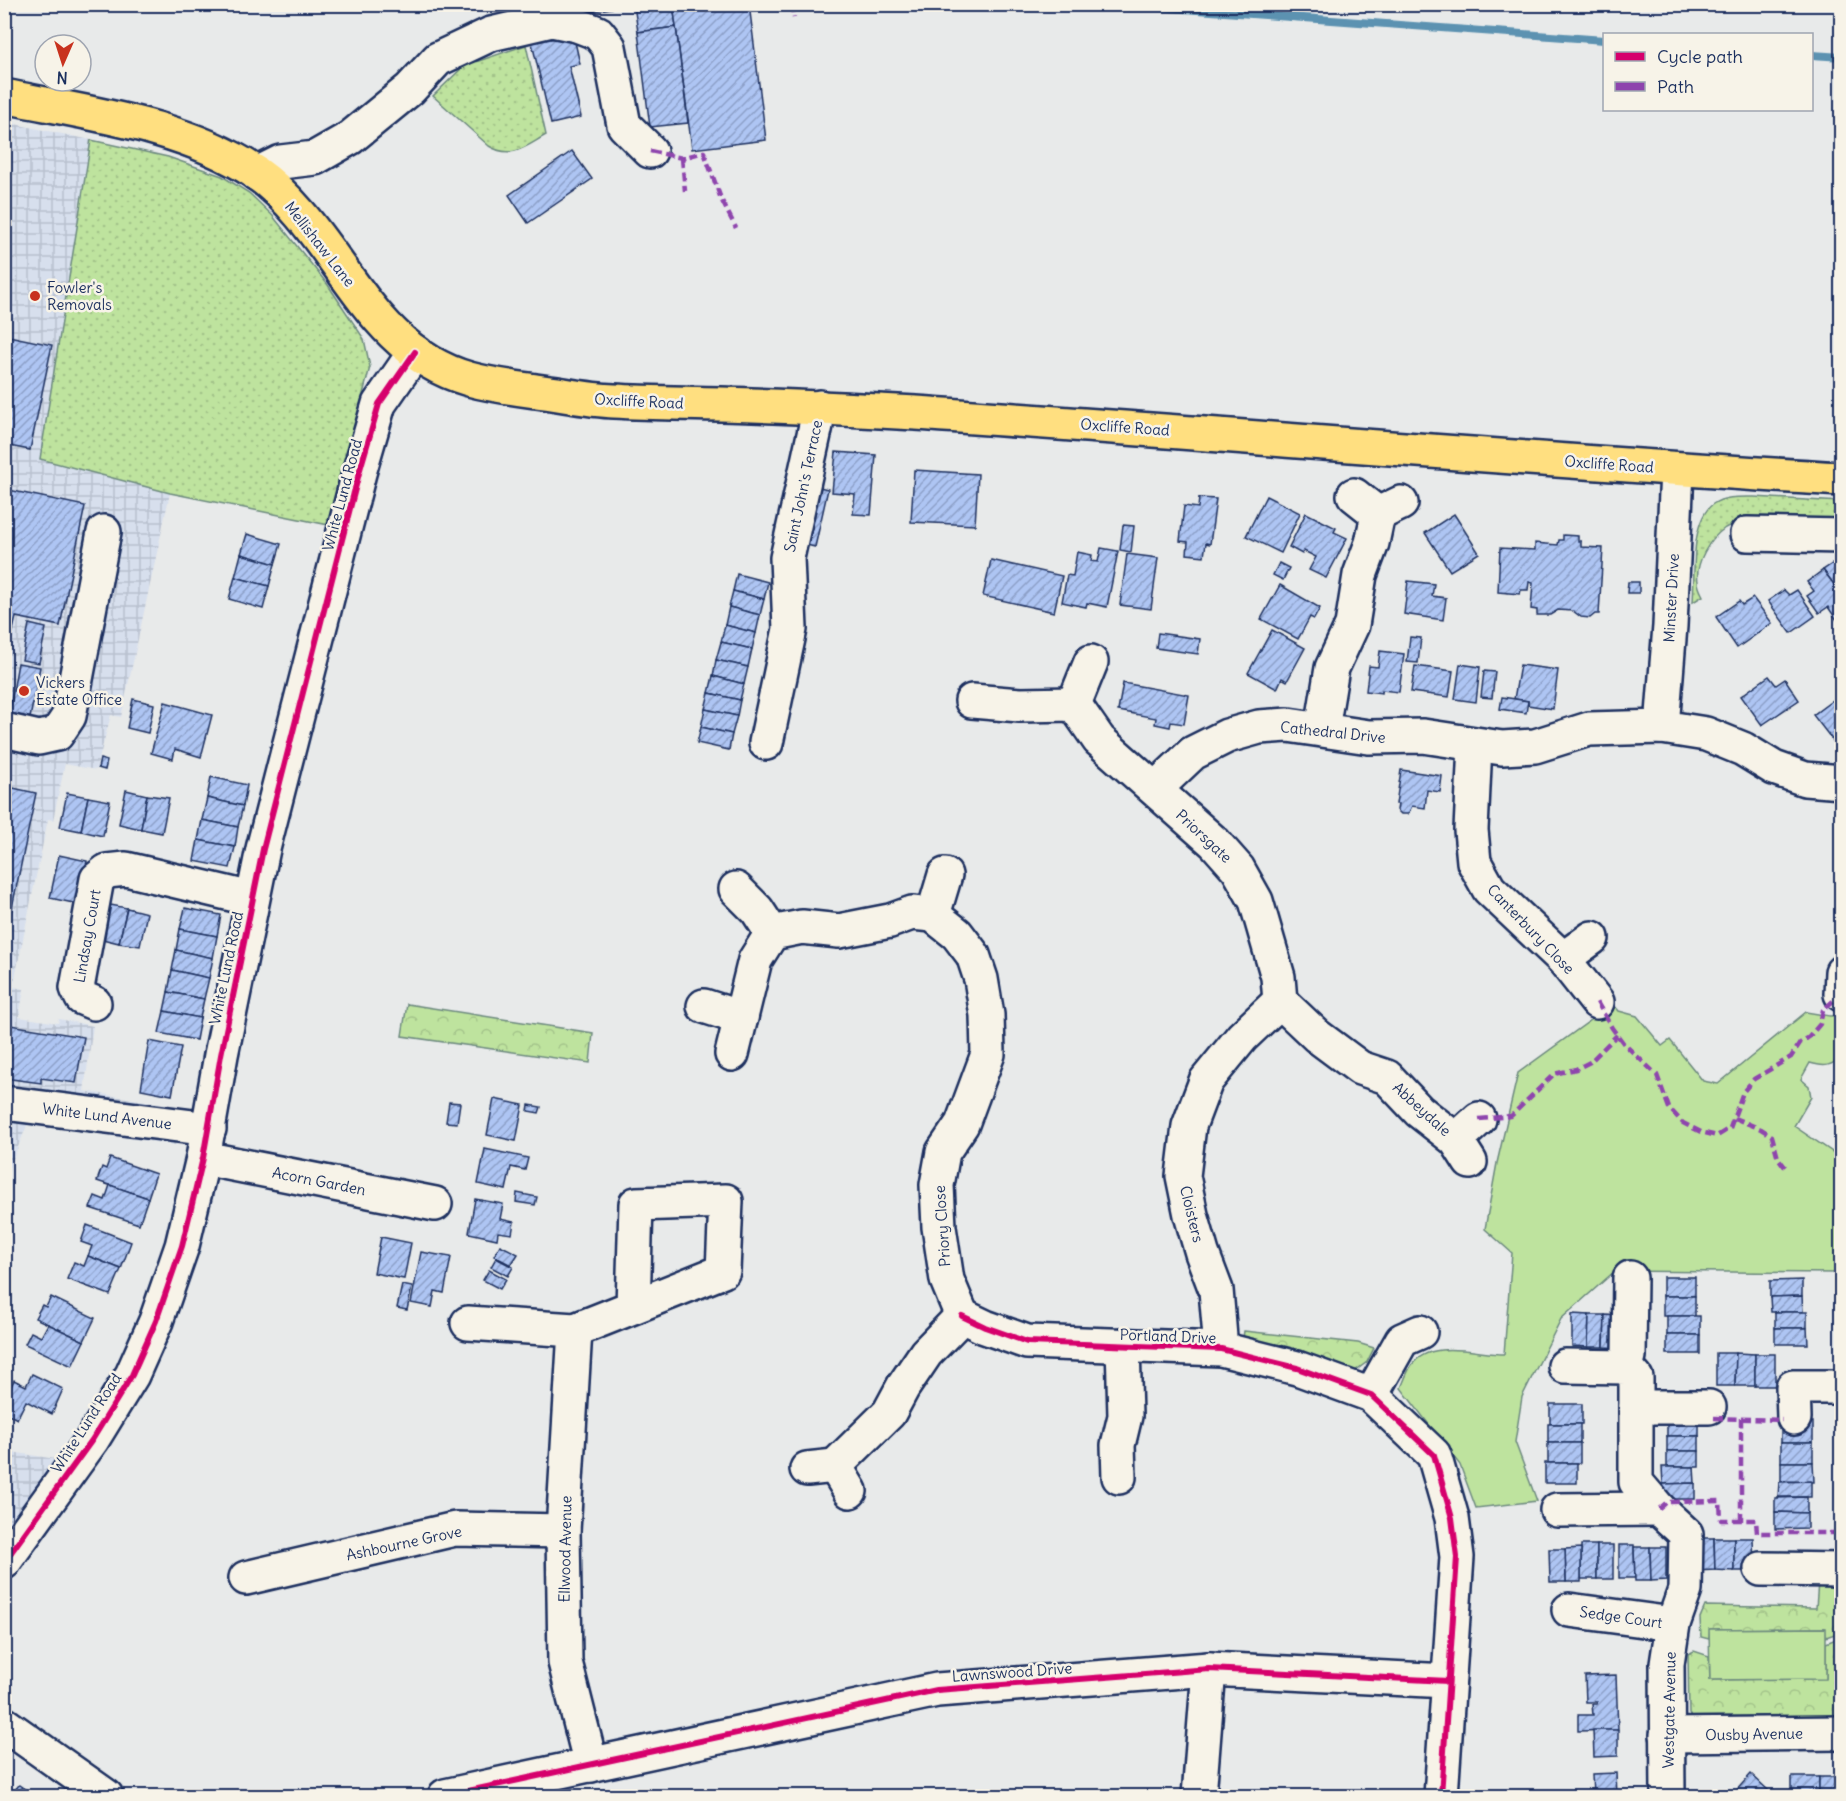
<svg xmlns="http://www.w3.org/2000/svg" width="1846" height="1801" font-family="Delius,sans-serif">
<defs>
<pattern id="industrial-grid" width="8" height="8" patternUnits="userSpaceOnUse" patternTransform="scale(1.5)"><rect width="8" height="8" fill="#d7dfed"/><path d="M0 4h8M4 0v8" fill="none" stroke="#b8c0ce"/></pattern>
<pattern id="grass-dots" width="8" height="8" patternUnits="userSpaceOnUse" patternTransform="scale(1.5)"><rect width="8" height="8" fill="#bee39e"/><path d="M2 2h.1M6 6h.1" fill="none" stroke="#a3c38a" stroke-width="1.8" stroke-linecap="round"/></pattern>
<pattern id="forest-crowns" width="20" height="18" patternUnits="userSpaceOnUse" patternTransform="scale(1.5)"><rect width="20" height="18" fill="#bee39e"/><path d="M2 6a3 3 0 1 1 6 0M12 15a3 3 0 1 1 6 0" fill="none" stroke="#a3c38a"/></pattern>
<pattern id="building-hatch" width="6" height="6" patternUnits="userSpaceOnUse" patternTransform="scale(1.5)"><rect width="6" height="6" fill="#aec5f3"/><path d="M-1 1l2-2M0 6l6-6M5 7l2-2" fill="none" stroke="#8da0c8"/></pattern>
</defs>
<rect width="100%" height="100%" fill="#e8eaea"/>
<filter id="ink" filterUnits="userSpaceOnUse"><feTurbulence type="fractalNoise" baseFrequency=".0167" numOctaves="2"/><feDisplacementMap in="SourceGraphic" scale="12" xChannelSelector="R" yChannelSelector="G"/><feConvolveMatrix kernelMatrix="1 2 1 2 8 2 1 2 1" color-interpolation-filters="sRGB"/></filter>
<g filter="url(#ink)">
<g fill="url(#industrial-grid)">
<polygon points="5,122 91,140 40,459 170,493 121,717 111,715 96,770 65,764 53,820 48,819 13,987 24,989 19,1017 58,1023 59,1019 93,1026 84,1091 181,1107 176,1145 28,1123 5,1178"/>
<polygon points="5,1451 62,1460 5,1542"/>
</g>
<g fill="url(#grass-dots)" stroke="#6c897e" stroke-width="1.5">
<path d="M526 45 546 135C526 146 512 160 489 146L433 96 464 66Z"/>
<polygon points="91,140 168,157 222,176 249,193 272,215 328,285 364,339 370,367 329,525 170,493 40,459"/>
<path d="M1754 497 1841 502V521L1745 516C1740 523 1732 524 1725 528 1709 539 1695 563 1698 582 1698 587 1701 592 1703 596L1693 602C1695 575 1690 521 1713 504 1724 496 1741 497 1754 497Z"/>
</g>
<g fill="url(#forest-crowns)" stroke="#6c897e" stroke-width="1.5">
<polygon points="407,1004 593,1033 590,1063 402,1036"/>
<polygon points="1244,1331 1358,1343 1374,1348 1367,1362 1355,1371 1243,1338"/>
<polygon points="1818,1582 1835,1585 1838,1596 1837,1606 1841,1613 1841,1632 1826,1637 1825,1628 1710,1629 1709,1639 1701,1637 1700,1618 1705,1606 1816,1608"/>
<polygon points="1841,1637 1841,1718 1696,1722 1689,1714 1688,1654 1694,1651 1709,1656 1710,1680 1826,1678 1826,1643"/>
</g>
<g fill="#bee39e" stroke="#6c897e" stroke-width="1.5">
<path d="M1613 1004 1619 1011 1637 1016 1662 1046 1670 1040 1703 1081 1718 1084 1806 1012 1830 1016 1841 1015V1056C1832 1067 1824 1067 1810 1063L1801 1079 1809 1086 1811 1097 1794 1126 1841 1158V1273L1615 1271 1561 1319 1522 1397 1515 1442 1537 1501 1476 1508 1460 1465 1401 1388C1404 1381 1407 1372 1411 1366 1430 1338 1476 1354 1504 1354L1512 1253 1485 1229 1497 1163 1518 1073Z"/>
<polygon points="1826,1628 1826,1679 1710,1680 1709,1629"/>
</g>
<g fill="none" stroke-linecap="round" stroke-linejoin="round">
<g stroke="#5c92b1" stroke-width="8">
<polyline points="1115,4 1604,40"/>
<polyline points="1812,55 1842,57"/>
</g>
</g>
<g fill="url(#building-hatch)" stroke="#1b2f5e" stroke-width="1.5">
<polygon points="575,4 611,4 612,8 576,14"/>
<polygon points="673,4 676,27 638,32 634,5"/>
<polygon points="673,4 749,4 766,140 692,149"/>
<polygon points="676,27 688,123 650,127 638,32"/>
<polygon points="573,33 580,64 569,66 581,117 551,124 532,43"/>
<polygon points="572,151 592,179 528,223 509,195"/>
<polygon points="4,335 52,345 30,450 4,445"/>
<polygon points="836,452 876,455 871,515 853,514 855,494 832,492"/>
<polygon points="914,470 978,474 975,525 911,522"/>
<polygon points="811,485 828,489 815,547 798,543"/>
<polygon points="4,489 85,506 60,626 16,617 4,669"/>
<polygon points="1266,496 1300,513 1281,553 1246,536"/>
<polygon points="1199,498 1216,499 1210,544 1206,543 1204,556 1187,554 1188,542 1180,541 1184,506 1198,508"/>
<polygon points="1306,513 1336,528 1334,532 1347,538 1326,578 1309,570 1316,557 1304,551 1302,554 1289,547"/>
<polygon points="1454,514 1479,553 1450,571 1425,533"/>
<polygon points="1123,525 1134,526 1131,552 1120,550"/>
<polygon points="247,534 281,544 275,564 241,554"/>
<polygon points="1563,535 1578,536 1578,541 1581,541 1581,547 1603,548 1599,614 1595,614 1590,618 1581,617 1573,611 1558,610 1550,615 1537,615 1537,610 1531,609 1533,583 1529,582 1528,590 1521,590 1520,594 1498,592 1500,548 1535,550 1535,543 1558,545 1559,540 1563,540"/>
<polygon points="1101,548 1118,551 1107,607 1087,603 1086,607 1062,602 1067,575 1073,576 1077,552 1092,555 1091,561 1098,562"/>
<polygon points="241,554 275,564 269,586 235,577"/>
<polygon points="1127,554 1158,558 1151,609 1120,605"/>
<polygon points="991,560 1062,576 1054,612 983,596"/>
<polygon points="1838,560 1842,565 1842,595 1823,570"/>
<polygon points="1279,563 1289,568 1283,580 1273,575"/>
<polygon points="1823,570 1842,595 1842,617 1837,620 1828,607 1819,613 1807,596 1814,591 1807,582"/>
<polygon points="737,574 768,582 764,599 733,591"/>
<polygon points="235,577 269,586 263,609 229,599"/>
<polygon points="1408,581 1434,584 1432,596 1446,598 1443,620 1404,614"/>
<polygon points="1628,582 1639,582 1639,593 1627,593"/>
<polygon points="1280,585 1320,608 1314,619 1310,617 1298,639 1261,619"/>
<polygon points="1784,590 1789,595 1797,590 1815,616 1791,633 1768,601"/>
<polygon points="733,591 764,599 760,615 729,607"/>
<polygon points="1753,598 1772,623 1737,648 1716,617 1739,601 1742,605"/>
<polygon points="729,607 760,615 756,633 725,625"/>
<polygon points="29,624 46,628 39,663 22,660"/>
<polygon points="725,625 756,633 752,649 721,642"/>
<polygon points="1272,630 1305,648 1287,681 1282,678 1277,689 1248,673"/>
<polygon points="1158,633 1200,639 1198,654 1156,648"/>
<polygon points="1410,637 1421,638 1418,663 1407,662"/>
<polygon points="721,642 752,649 748,667 716,660"/>
<polygon points="1380,651 1404,654 1399,692 1382,690 1382,693 1366,691 1369,666 1378,667"/>
<polygon points="716,660 748,667 744,684 713,676"/>
<polygon points="18,663 40,667 30,718 9,714"/>
<polygon points="1460,664 1480,667 1476,702 1455,699"/>
<polygon points="1520,665 1558,670 1553,709 1528,705 1528,701 1514,699"/>
<polygon points="1415,666 1453,671 1449,697 1411,692"/>
<polygon points="1484,671 1495,672 1492,698 1481,697"/>
<polygon points="713,676 744,684 740,700 709,693"/>
<polygon points="1769,676 1776,685 1785,679 1799,700 1762,725 1741,696"/>
<polygon points="1123,683 1189,695 1184,724 1171,722 1170,727 1155,724 1156,718 1118,711"/>
<polygon points="1842,683 1842,743 1837,746 1813,715 1841,694 1838,691 1839,684"/>
<polygon points="709,693 740,700 737,716 705,709"/>
<polygon points="1502,697 1528,701 1526,713 1500,709"/>
<polygon points="133,699 154,704 148,733 127,728"/>
<polygon points="165,702 212,715 201,757 175,749 173,759 151,753"/>
<polygon points="705,709 737,716 732,734 701,727"/>
<polygon points="701,727 732,734 729,750 697,743"/>
<polygon points="100,759 107,761 105,770 98,768"/>
<polygon points="1401,770 1442,776 1440,792 1427,790 1425,808 1412,806 1408,814 1401,814 1397,810 1398,804 1396,804"/>
<polygon points="211,777 247,785 243,806 207,798"/>
<polygon points="4,786 36,793 4,946"/>
<polygon points="126,790 147,795 141,829 119,824"/>
<polygon points="67,793 88,797 81,831 60,827"/>
<polygon points="147,795 169,798 162,833 141,829"/>
<polygon points="88,797 110,801 103,836 81,831"/>
<polygon points="207,798 243,806 238,827 202,820"/>
<polygon points="202,820 238,827 235,847 198,840"/>
<polygon points="198,840 235,847 230,868 194,861"/>
<polygon points="59,855 87,861 78,904 50,898"/>
<polygon points="105,904 127,908 119,943 98,938"/>
<polygon points="127,908 147,913 140,946 119,943"/>
<polygon points="185,908 221,915 217,936 180,929"/>
<polygon points="180,929 217,936 213,958 176,950"/>
<polygon points="176,950 213,958 209,978 172,970"/>
<polygon points="172,970 209,978 204,999 168,992"/>
<polygon points="168,992 204,999 200,1018 164,1011"/>
<polygon points="164,1011 200,1018 196,1040 159,1033"/>
<polygon points="4,1024 84,1037 76,1083 41,1078 41,1083 4,1078"/>
<polygon points="149,1041 181,1047 172,1095 141,1089"/>
<polygon points="494,1099 523,1105 516,1141 487,1135"/>
<polygon points="449,1102 460,1103 457,1123 446,1122"/>
<polygon points="529,1105 541,1107 539,1113 528,1111"/>
<polygon points="485,1149 528,1158 525,1170 511,1167 506,1190 478,1184"/>
<polygon points="110,1158 156,1174 148,1198 97,1181 102,1167 106,1169"/>
<polygon points="110,1185 148,1198 139,1224 90,1208 95,1196 105,1200"/>
<polygon points="517,1193 537,1197 535,1205 516,1202"/>
<polygon points="475,1199 503,1204 500,1219 514,1222 512,1234 498,1232 497,1239 469,1233"/>
<polygon points="87,1225 131,1242 121,1269 88,1256 92,1246 81,1242"/>
<polygon points="381,1237 411,1243 404,1279 374,1273"/>
<polygon points="500,1245 518,1254 511,1265 494,1256"/>
<polygon points="421,1252 451,1257 444,1293 435,1291 432,1307 411,1303"/>
<polygon points="88,1256 121,1269 110,1295 67,1279 74,1262 84,1266"/>
<polygon points="496,1258 513,1267 508,1276 491,1267"/>
<polygon points="489,1270 506,1279 500,1289 483,1280"/>
<rect x="1663" y="1277" width="32" height="19"/>
<polygon points="1802,1280 1802,1296 1770,1297 1770,1281"/>
<polygon points="402,1285 412,1287 407,1310 397,1308"/>
<rect x="1663" y="1296" width="32" height="20"/>
<polygon points="1802,1296 1803,1312 1771,1312 1770,1297"/>
<polygon points="51,1297 95,1318 84,1341 35,1318 42,1305 46,1307"/>
<rect x="1775" y="1312" width="32" height="16"/>
<polygon points="1572,1314 1589,1315 1588,1347 1572,1346"/>
<polygon points="1589,1315 1605,1315 1604,1347 1588,1347"/>
<polygon points="1605,1315 1621,1316 1620,1348 1604,1347"/>
<rect x="1667" y="1316" width="33" height="19"/>
<polygon points="48,1324 84,1341 72,1366 25,1344 31,1332 41,1337"/>
<polygon points="1775,1328 1807,1328 1808,1344 1775,1344"/>
<rect x="1667" y="1335" width="33" height="19"/>
<polygon points="1716,1353 1736,1353 1735,1386 1716,1386"/>
<polygon points="1736,1353 1755,1354 1755,1386 1735,1386"/>
<rect x="1755" y="1354" width="20" height="32"/>
<polygon points="32,1374 63,1389 52,1414 26,1401 17,1419 4,1412 4,1388 9,1391 14,1380 26,1386"/>
<rect x="1550" y="1404" width="32" height="20"/>
<rect x="1667" y="1420" width="32" height="16"/>
<rect x="1781" y="1422" width="32" height="20"/>
<rect x="1548" y="1424" width="32" height="19"/>
<rect x="1667" y="1436" width="32" height="15"/>
<rect x="1781" y="1442" width="32" height="20"/>
<rect x="1548" y="1443" width="32" height="20"/>
<rect x="1667" y="1451" width="32" height="16"/>
<polygon points="1781,1462 1813,1462 1814,1482 1781,1481"/>
<rect x="1545" y="1463" width="32" height="20"/>
<polygon points="1662,1467 1694,1467 1695,1483 1663,1484"/>
<polygon points="1811,1481 1811,1497 1778,1497 1779,1482"/>
<polygon points="1695,1483 1695,1499 1663,1499 1663,1484"/>
<polygon points="1807,1497 1807,1513 1775,1512 1775,1498"/>
<polygon points="1775,1512 1807,1513 1807,1528 1775,1529"/>
<polygon points="1695,1538 1714,1538 1715,1570 1695,1571"/>
<polygon points="1714,1538 1734,1538 1734,1571 1715,1570"/>
<polygon points="1734,1538 1753,1538 1754,1571 1734,1571"/>
<rect x="1581" y="1545" width="16" height="34"/>
<rect x="1597" y="1545" width="16" height="34"/>
<polygon points="1619,1545 1634,1545 1635,1578 1619,1578"/>
<polygon points="1634,1547 1650,1547 1651,1581 1635,1581"/>
<polygon points="1650,1547 1666,1547 1666,1580 1651,1581"/>
<polygon points="1581,1548 1581,1582 1566,1582 1565,1549"/>
<polygon points="1549,1549 1565,1549 1566,1582 1550,1582"/>
<polygon points="1616,1675 1618,1730 1578,1731 1578,1715 1593,1715 1592,1704 1597,1704 1597,1702 1586,1702 1585,1676"/>
<polygon points="1593,1730 1618,1730 1618,1756 1594,1757"/>
<polygon points="1616,1773 1617,1796 1593,1796 1592,1774"/>
<polygon points="1751,1774 1769,1791 1764,1796 1736,1796 1733,1794"/>
<rect x="1792" y="1777" width="27" height="19"/>
<rect x="1819" y="1777" width="23" height="19"/>
<polygon points="19,1785 35,1796 10,1796"/>
</g>
<g fill="none" stroke-linecap="round" stroke-linejoin="round">
<defs>
<g id="minor">
<polyline points="552,20 577,25 598,33 609,47 624,125 650,151"/>
<polyline points="257,174 281,162 315,158 350,138 410,89 438,59 491,34 552,20 558,4"/>
<polyline points="1354,495 1378,514"/>
<polyline points="1747,534 1842,536"/>
<polyline points="972,701 1020,705 1074,704 1099,740 1215,843 1238,869 1256,901 1278,977 1280,1001"/>
<polyline points="1074,704 1091,662"/>
<polyline points="1662,727 1670,626 1677,470"/>
<polyline points="1322,729 1332,668 1352,625 1360,575 1372,543 1378,514 1401,503"/>
<polyline points="4,730 39,738 57,734 69,716 104,532"/>
<polyline points="766,743 790,629 787,558 820,407"/>
<polyline points="1475,745 1471,830 1474,862 1489,889 1563,959 1597,1002"/>
<polyline points="1155,789 1193,753 1227,736 1259,727 1288,725 1369,737 1423,736 1502,748 1535,746 1589,729 1662,727 1706,734 1743,749 1774,768 1805,779 1842,782"/>
<polyline points="736,889 757,910 772,933"/>
<polyline points="933,915 945,875"/>
<polyline points="1563,959 1592,938"/>
<polyline points="1841,994 1842,972"/>
<polyline points="1280,1001 1317,1036 1360,1068 1387,1077 1419,1111 1456,1140 1470,1162"/>
<polyline points="94,1003 82,998 77,988 97,879 107,871 126,869 252,899"/>
<polyline points="704,1006 741,1018"/>
<polyline points="732,1054 755,960 772,933 802,927 839,931 890,921 912,913 933,915 957,934 973,955 981,979 987,1015 988,1054 962,1124 943,1152 937,1185 939,1227 947,1280 962,1316"/>
<polyline points="4,1103 209,1129"/>
<polyline points="1456,1140 1479,1119"/>
<polyline points="203,1158 435,1204"/>
<polyline points="962,1316 985,1327 1027,1342 1221,1349 1297,1368 1371,1395 1434,1455 1452,1518 1457,1557 1441,1796"/>
<polyline points="468,1323 575,1330 633,1307 636,1204 726,1201 723,1271 633,1307"/>
<polyline points="575,1330 563,1531 565,1662 591,1765"/>
<polyline points="1221,1349 1216,1290 1202,1253 1191,1215 1183,1176 1189,1126 1206,1081 1242,1037 1280,1001"/>
<polyline points="1565,1366 1626,1367 1636,1378 1636,1482 1659,1509 1686,1534 1685,1590 1673,1624 1667,1664 1668,1796"/>
<polyline points="1626,1367 1629,1356 1630,1278"/>
<polyline points="1371,1395 1402,1340 1420,1332"/>
<polyline points="1636,1407 1709,1407"/>
<polyline points="1794,1418 1793,1387 1842,1387"/>
<polyline points="835,1466 889,1413 903,1387 926,1353 962,1316"/>
<polyline points="835,1466 850,1491"/>
<polyline points="807,1469 835,1466"/>
<polyline points="1119,1477 1118,1445 1125,1416 1123,1345"/>
<polyline points="1557,1510 1659,1509"/>
<polyline points="4,1562 92,1440 132,1375 156,1321 182,1246 203,1158 221,1055 263,849 359,473 379,404 415,352"/>
<polyline points="1761,1569 1842,1570"/>
<polyline points="246,1578 455,1529 563,1531"/>
<polyline points="1569,1610 1673,1624"/>
<polyline points="4,1724 106,1796"/>
<polyline points="1667,1735 1842,1733"/>
<polyline points="445,1796 937,1690 1209,1669 1448,1681"/>
<polyline points="1199,1796 1209,1669"/>
</g>
<path id="major" d="M4 96C86 113 185 125 255 172 338 230 364 350 469 379 491 385 514 388 536 391 562 394 588 400 614 401 649 403 685 403 721 404 786 406 851 409 916 413 1225 434 1533 461 1842 479"/>
</defs>
<use href="#minor" stroke="#1b2f5e" stroke-width="38"/>
<use href="#major" stroke="#1b2f5e" stroke-width="38"/>
<use href="#minor" stroke="#f7f3e8" stroke-width="33"/>
<use href="#major" stroke="#ffdf80" stroke-width="33"/>
<g stroke="#8e44ad" stroke-width="4.5" stroke-dasharray="9 4.5" stroke-linecap="butt">
<polyline points="791,4 794,18"/>
<polyline points="650,151 682,158 704,152 721,199 736,228"/>
<polyline points="682,158 685,191"/>
<polyline points="1597,1002 1612,1028 1624,1044 1657,1075 1669,1108 1683,1123 1701,1132 1717,1136 1730,1128 1743,1092 1754,1079 1791,1057 1800,1043 1809,1037 1820,1024 1823,1010 1841,994"/>
<polyline points="1734,1118 1761,1129 1772,1136 1778,1158 1785,1167"/>
<polyline points="1479,1119 1511,1116 1554,1074 1576,1069 1590,1062 1617,1035"/>
<polyline points="1714,1418 1782,1420"/>
<polyline points="1659,1509 1667,1502 1720,1501 1721,1520 1756,1520 1757,1533 1842,1533"/>
<polyline points="1741,1521 1741,1418"/>
</g>
<defs>
<g id="cycleway">
<polyline points="962,1316 985,1327 1027,1342 1221,1349 1297,1368 1371,1395 1434,1455 1452,1518 1457,1557 1441,1796"/>
<polyline points="4,1562 92,1440 132,1375 156,1321 182,1246 203,1158 221,1055 263,849 359,473 379,404 415,352"/>
<polyline points="445,1796 937,1690 1209,1669 1448,1681"/>
</g>
</defs>
<use href="#cycleway" stroke="#f7f3e8" stroke-width="10"/>
<use href="#cycleway" stroke="#d6006c" stroke-width="6"/>
</g>
</g>
<g fill="#c8321e" stroke="#f7f3e8" stroke-width="2">
<circle cx="35" cy="296" r="6"/>
<circle cx="24" cy="691" r="6"/>
</g>
<g text-anchor="middle" dominant-baseline="central" stroke-width="5" stroke-linejoin="round" paint-order="stroke">
<g font-size="15" fill="#1b2f5e" stroke="#f7f3e8">
<text transform="translate(320 244) rotate(52)">Mellishaw Lane</text>
<text transform="translate(639 401) rotate(3)">Oxcliffe Road</text>
<text transform="translate(1125 427) rotate(4)">Oxcliffe Road</text>
<text transform="translate(1609 464) rotate(4)">Oxcliffe Road</text>
<text transform="translate(803 486) rotate(-78)">Saint John's Terrace</text>
<text transform="translate(342 495) rotate(-75)">White Lund Road</text>
<text transform="translate(1671 598) rotate(-87)">Minster Drive</text>
<text transform="translate(1333 732) rotate(6)">Cathedral Drive</text>
<text transform="translate(1204 836) rotate(43)">Priorsgate</text>
<text transform="translate(1531 929) rotate(46)">Canterbury Close</text>
<text transform="translate(87 936) rotate(-80)">Lindsay Court</text>
<text transform="translate(226 968) rotate(-78)">White Lund Road</text>
<text transform="translate(1422 1109) rotate(42)">Abbeydale</text>
<text transform="translate(107 1116) rotate(7)">White Lund Avenue</text>
<text transform="translate(319 1181) rotate(11)">Acorn Garden</text>
<text transform="translate(1192 1214) rotate(76)">Cloisters</text>
<text transform="translate(942 1226) rotate(-94)">Priory Close</text>
<text transform="translate(1168 1336) rotate(2)">Portland Drive</text>
<text transform="translate(86 1423) rotate(-57)">White Lund Road</text>
<text transform="translate(404 1543) rotate(-12)">Ashbourne Grove</text>
<text transform="translate(565 1549) rotate(-89)">Ellwood Avenue</text>
<text transform="translate(1621 1617) rotate(8)">Sedge Court</text>
<text transform="translate(1012 1672) rotate(-4)">Lawnswood Drive</text>
<text transform="translate(1669 1710) rotate(-89)">Westgate Avenue</text>
<text transform="translate(1754 1734) rotate(-1)">Ousby Avenue</text>
</g>
<g font-size="15" fill="#1b2f5e" stroke="#f7f3e8" text-anchor="start">
<text x="47" y="287">Fowler's<tspan x="47" dy="17">Removals</tspan></text>
<text x="36" y="682">Vickers<tspan x="36" dy="17">Estate Office</tspan></text>
</g>
</g>
<rect width="1846" height="1801" fill="none" stroke="#f7f3e8" stroke-width="24"/>
<rect x="12" y="12" width="1822" height="1777" fill="none" stroke="#1b2f5e" stroke-width="2" filter="url(#ink)"/>
<rect x="1603" y="33" width="210" height="78" fill="#f7f3e8" stroke="#9fa5b1" stroke-width="1.5"/>
<rect x="1615" y="52" width="30" height="9" fill="#d6006c" stroke="#9fa5b1" stroke-width="1.5"/>
<text x="1657" y="63" font-size="18" fill="#1b2f5e">Cycle path</text>
<rect x="1615" y="82" width="30" height="9" fill="#8e44ad" stroke="#9fa5b1" stroke-width="1.5"/>
<text x="1657" y="93" font-size="18" fill="#1b2f5e">Path</text>
<g transform="translate(63 63) rotate(183)"><circle r="28" fill="#f7f3e8" stroke="#9fa5b1" stroke-width="1.5"/>
<path d="M0-4.5L10 22L0 15L-10 22Z" fill="#c8321e"/>
<text y="-9" font-size="16" font-weight="bold" text-anchor="middle" fill="#1b2f5e">N</text>
</g>
</svg>
